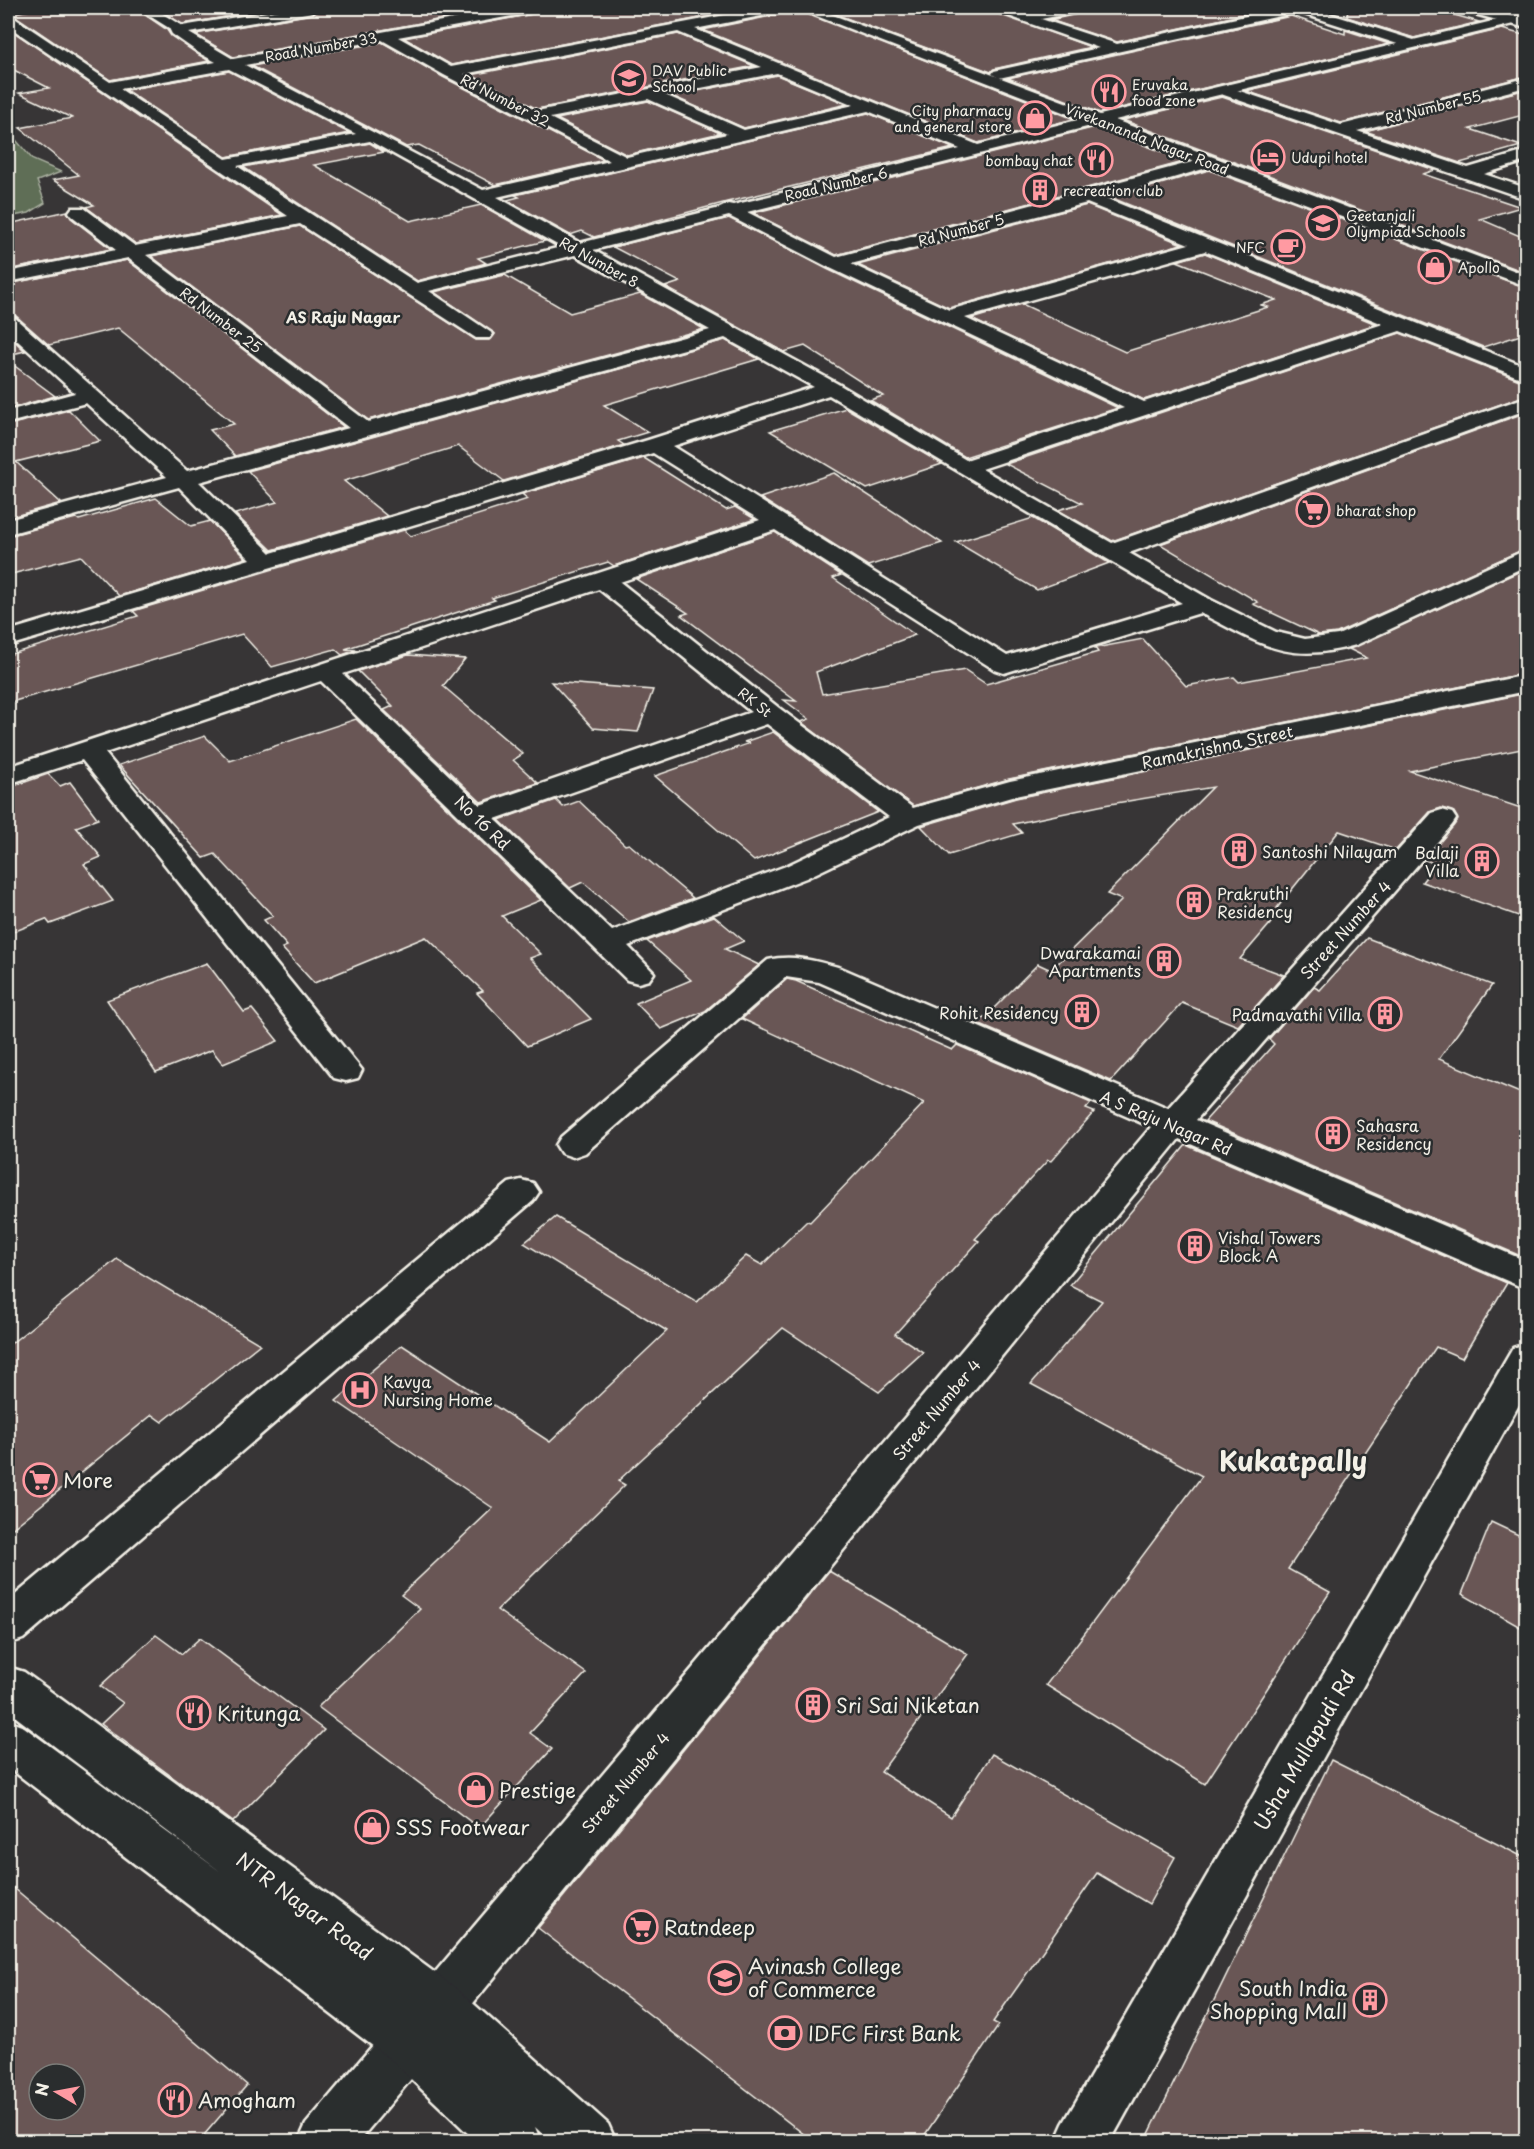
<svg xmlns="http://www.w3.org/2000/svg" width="1534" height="2149" font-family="'Playpen Sans',sans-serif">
<rect width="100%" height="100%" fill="#373536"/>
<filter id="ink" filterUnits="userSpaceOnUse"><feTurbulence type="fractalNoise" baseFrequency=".0167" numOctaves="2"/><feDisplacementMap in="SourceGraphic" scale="12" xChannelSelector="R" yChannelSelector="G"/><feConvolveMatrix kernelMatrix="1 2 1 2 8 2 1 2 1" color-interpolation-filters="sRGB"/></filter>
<g filter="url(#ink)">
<polygon fill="#5f6e57" stroke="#aab0a0" stroke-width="1.5" points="8,110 10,133 33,160 61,172 37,181 45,203 29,213 8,217"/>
<g fill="#695655" stroke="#f4f1e8" stroke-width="1.5" fill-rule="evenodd">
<polygon points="42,8 135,8 167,30 171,36 209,61 110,80 14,15 8,14"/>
<polygon points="156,8 281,8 182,24"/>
<polygon points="322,8 503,8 233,57 195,34 313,14"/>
<polygon points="542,8 753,8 451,65 404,38 533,14"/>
<polygon points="790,8 794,8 1074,119 978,143 703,30 781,14"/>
<polygon points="819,8 984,8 1091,47 994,69 991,72"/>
<polygon points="1086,8 1265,8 1268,9 1117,42 1050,20 1082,13"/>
<polygon points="1348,8 1430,8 1479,22 1414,38 1347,17"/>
<polygon points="1291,16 1345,34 1345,30 1389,44 1100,113 1008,78"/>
<polygon points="8,28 282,215 136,244 86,207 94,205 53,180 79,175 20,128 72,118 19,93 49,88 8,67"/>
<polygon points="1502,29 1527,36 1527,76 1341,123 1246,91"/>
<polygon points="678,34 754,66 537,109 471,75"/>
<polygon points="382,42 443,77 604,160 495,185 419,145 406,147 252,66"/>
<polygon points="229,71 349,133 226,157 126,90"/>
<polygon points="777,75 847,104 744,128 672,96"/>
<polygon points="1527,89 1527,114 1470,129 1521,146 1460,163 1365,131"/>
<polygon points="1222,97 1435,170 1423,174 1521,207 1480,219 1527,239 1527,273 1123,120"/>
<polygon points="648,101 720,133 627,155 557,119"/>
<polygon points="868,113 953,148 727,202 594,237 582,231 570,235 507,200 519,197 515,195"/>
<polygon points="1096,127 1187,161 836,255 753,213"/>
<polygon points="370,143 384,152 314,165 410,221 481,205 545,241 478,258 486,263 417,281 243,167"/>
<polygon points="1209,170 1527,288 1527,333 1483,347 1112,198"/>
<polygon points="1087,205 1182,244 949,308 858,265"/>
<polygon points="67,211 71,218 111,249 8,270 8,224"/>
<polygon points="729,218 827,269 1118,408 965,457 870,400 883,396 805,346 784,352 665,287 680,282 613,247"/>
<polygon points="300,226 476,340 490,340 495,334 434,292 505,275 570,313 640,294 704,329 368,420 151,256"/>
<polygon points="1205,253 1376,324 1144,400 971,319 1022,304 1125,352 1268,307 1261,305 1276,300 1177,261"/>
<polygon points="127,260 344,427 235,456 210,430 234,424 118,328 49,345 16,316 8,314 8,284"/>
<polygon points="1400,333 1527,383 1527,395 1112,541 1058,510 1082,503 1006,464"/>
<polygon points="8,335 25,351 8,355"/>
<polygon points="725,340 759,359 604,405 648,432 618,441 624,445 504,481 458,446 344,481 387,516 272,550 235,514 277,502 248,471"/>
<polygon points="8,361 55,396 8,409"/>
<polygon points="846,408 942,464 867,489 770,431"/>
<polygon points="69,410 100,441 16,462 61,503 8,518 8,425"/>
<polygon points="1527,412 1527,548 1337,633 1319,635 1253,604 1258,602 1160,544"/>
<polygon points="644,458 726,510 735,507 755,519 614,566 608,562 492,598 495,600 345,649 356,650 342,655 335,649 272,667 242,634 8,703 8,655 138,616 133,611 404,530 411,536 528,499 522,494"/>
<polygon points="834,473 942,543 868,566 760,498"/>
<polygon points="156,498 191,526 210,521 246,558 119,596 81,556 8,575 8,536 76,518 79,520"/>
<polygon points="1033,518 1109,563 1037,590 956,542"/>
<polygon points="775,532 841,575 833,578 915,635 816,672 822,694 965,670 986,684 1098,652 1095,648 1143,639 1186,686 1234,677 1239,682 1367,658 1349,649 1527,568 1527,673 1009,779 913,806 801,722 809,719 784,700 796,701 681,615 688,613 636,579"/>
<polygon points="408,655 465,659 443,686 523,754 513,760 538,783 481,802 384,710 393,706 358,671"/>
<polygon points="551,682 653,690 638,732 593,728"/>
<polygon points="1527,693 1527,748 1410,771 1527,810 1527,919 1422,882 1436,864 1425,860 1458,820 1454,812 1441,808 1430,812 1396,850 1339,831 1277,908 1282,910 1240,959 1284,975 1238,1026 1182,1003 1111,1081 978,1024 1038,964 1051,970 1122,900 1107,894 1213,787 1104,805 1013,824 1022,833 949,855 921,826 1016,798"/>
<polygon points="356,719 541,900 502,916 541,954 530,958 591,1019 527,1046 477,993 483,991 426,937 314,983 282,948 287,946 264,920 273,916 215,854 204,858 119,765 205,736 230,761"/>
<polygon points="773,732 878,812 754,861 655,776 750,743 744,742"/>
<polygon points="48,774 60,786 70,782 98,819 76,827 101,857 84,864 113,901 50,924 46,919 8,934 8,788"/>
<polygon points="556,800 563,807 579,801 625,845 629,844 693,898 629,922 583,882 570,888 499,820"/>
<polygon points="714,916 744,941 725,949 759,965 705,1011 661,1029 636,1003 691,980 647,941"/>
<polygon points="1367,938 1492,985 1439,1059 1527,1096 1527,1252 1523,1257 1205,1121 1274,1044 1269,1039 1314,987 1320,990"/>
<polygon points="207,963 244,1012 252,1009 278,1041 223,1064 212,1050 156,1072 107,1000"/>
<polygon points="787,979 796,981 952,1050 957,1045 1091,1103 1086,1109 1094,1112 1051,1161 1048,1160 975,1239 979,1241 895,1334 923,1352 879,1392 783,1328 618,1481 625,1485 497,1610 586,1673 530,1733 552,1749 479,1828 318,1707 420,1609 401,1595 493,1508 336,1401 402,1345 550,1442 667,1331 524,1243 556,1217 697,1302 746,1256 762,1265 807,1221 810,1222 924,1103 742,1019"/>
<polygon points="1186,1145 1507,1283 1462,1358 1436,1347 1288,1569 1330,1592 1205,1784 1046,1685 1202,1476 1031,1384 1102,1301 1070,1285"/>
<polygon points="117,1259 260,1344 162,1422 152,1415 8,1532 8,1346"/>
<polygon points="1491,1522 1527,1539 1527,1631 1462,1594"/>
<polygon points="829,1571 968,1654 881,1772 951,1817 992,1754 1175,1857 1149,1904 1097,1873 993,2022 999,2025 920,2142 814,2142 538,1928"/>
<polygon points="156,1635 182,1654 200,1638 324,1730 233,1822 101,1724 123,1703 100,1686"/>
<polygon points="1331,1760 1527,1859 1527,2142 1145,2142"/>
<path d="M8 1883 247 2085 198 2142H8ZM39 2074H75V2110H39Z"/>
</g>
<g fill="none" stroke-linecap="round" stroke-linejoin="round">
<defs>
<g id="minor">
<path d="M137 8H153L182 26 292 8H320L313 12 189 33 233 59 513 8H540L533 12 398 37 451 67 762 8H788L781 12 695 29 978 145 1097 115 1105 120 1103 123 747 212 836 257 1211 157 1217 159 1219 162 1217 165 1105 198 1526 367V380L1400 331 982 469 1112 543 1526 397V410L1129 553 1211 600 1276 632 1305 639 1338 635 1526 550V566L1356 645C1286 665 1260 643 1200 613L1004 673 995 670 775 530 620 582 779 708 913 808 1010 781 1526 675V691L1015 796 919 824 806 878 628 946 654 973 649 980 638 983 627 980 321 681 105 753 362 1070 358 1078 346 1081 334 1078 82 760 8 784V767L760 520 653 453 8 646V631L250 559 179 487 8 534V520L167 477 86 403 8 423V411L75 393 8 332V316L15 318 187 471 349 428 128 258 8 282V272L116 250 72 216 69 212 72 208H84L135 246 288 216 8 26V16L13 17 110 82 216 62 199 53 172 34 169 28ZM678 32 762 67 537 111 464 74ZM382 40 444 75 610 161 483 190 245 65ZM229 69 356 134 226 159 120 89ZM777 73 854 105 744 130 665 95ZM648 99 727 134 627 157 550 118ZM868 111 960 149 733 205 728 204 720 208 580 243 497 197ZM370 141 561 247 417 283 237 166ZM1087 203 1189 244 949 310 851 264ZM729 216 828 267 1124 408 966 460 838 384 593 250ZM300 224 476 338H490L493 334 429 291 575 255 710 330 368 422 146 255ZM1205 251 1383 324 1144 402 965 318ZM725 338 814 387 648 440 271 553 199 482ZM829 395 1182 603 1007 656 673 446ZM599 589 751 712 480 805 343 674ZM767 724 889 817 786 866 612 931 495 819Z"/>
<path d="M986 8C1003 6 1014 14 1027 14 1046 13 1064 8 1084 8L1082 11 1041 19 1117 44 1282 8H1311L1417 41 1419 44 1412 48 1407 47 1298 12 999 78 992 74 994 71 1099 48Z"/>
<polygon points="1462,8 1482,8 1526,20 1526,28 1464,11"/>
<polygon points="1526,78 1526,87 1357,131 1468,168 1526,151 1526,161 1484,174 1526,188 1526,199 1218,93 1215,90 1218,87 1228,87 1341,125"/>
<path d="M1442 810 1452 813 1456 819 1452 825 1196 1120 1526 1261V1289L1179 1139 457 2023 439 2031 428 2026 434 2042 427 2060 358 2142H298L306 2124 391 2024 409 2017 421 2022 414 2006 421 1989 1151 1127 819 982 786 977 585 1153 573 1157 561 1153 556 1145 561 1137 768 960C793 954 817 961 841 968L1168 1108 1432 813Z"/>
<polygon points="521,1180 533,1183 539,1192 533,1201 23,1639 8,1644 8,1601 509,1183"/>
<polygon points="1526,1344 1526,1392 1110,2142 1055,2142 1063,2124 1513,1348"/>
</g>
<polygon id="tertiary" points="796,8 814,8 1100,115 1526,13 1526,21 1115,120 1526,275 1526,286 1091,123"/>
<polygon id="secondary" points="8,1667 24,1672 457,1989 608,2124 616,2142 551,2142 535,2127 541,2142 477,2142 391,2060 8,1767 8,1721 24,1727 221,1872 8,1711"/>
</defs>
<use href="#minor" stroke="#f4f1e8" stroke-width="5"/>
<use href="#tertiary" stroke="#f4f1e8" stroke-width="5"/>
<use href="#secondary" stroke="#f4f1e8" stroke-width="5"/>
<use href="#minor" fill="#2a2d2e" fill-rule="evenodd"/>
<use href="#tertiary" fill="#2a2d2e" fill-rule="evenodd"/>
<use href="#secondary" fill="#2a2d2e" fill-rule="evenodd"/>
</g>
</g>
<defs>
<symbol id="school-ring" viewBox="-11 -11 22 22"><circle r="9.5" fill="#2a2d2e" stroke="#ff9aa2" stroke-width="1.5"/><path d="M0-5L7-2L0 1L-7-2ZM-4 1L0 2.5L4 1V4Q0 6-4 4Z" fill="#ff9aa2"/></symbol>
<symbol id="restaurant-ring" viewBox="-11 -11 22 22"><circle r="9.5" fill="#2a2d2e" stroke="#ff9aa2" stroke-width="1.5"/><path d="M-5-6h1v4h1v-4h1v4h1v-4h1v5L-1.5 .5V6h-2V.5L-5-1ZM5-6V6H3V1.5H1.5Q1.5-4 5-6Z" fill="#ff9aa2"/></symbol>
<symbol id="shop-ring" viewBox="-11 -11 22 22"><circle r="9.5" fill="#2a2d2e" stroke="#ff9aa2" stroke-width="1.5"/><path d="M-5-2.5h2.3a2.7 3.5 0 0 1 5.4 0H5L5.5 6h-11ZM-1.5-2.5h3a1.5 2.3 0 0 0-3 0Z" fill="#ff9aa2"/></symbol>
<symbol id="hotel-ring" viewBox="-11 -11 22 22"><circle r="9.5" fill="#2a2d2e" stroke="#ff9aa2" stroke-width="1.5"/><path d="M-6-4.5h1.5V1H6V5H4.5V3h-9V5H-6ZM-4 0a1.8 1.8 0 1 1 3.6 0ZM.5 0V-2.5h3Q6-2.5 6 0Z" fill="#ff9aa2"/></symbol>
<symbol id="building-ring" viewBox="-11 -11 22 22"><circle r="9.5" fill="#2a2d2e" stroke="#ff9aa2" stroke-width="1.5"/><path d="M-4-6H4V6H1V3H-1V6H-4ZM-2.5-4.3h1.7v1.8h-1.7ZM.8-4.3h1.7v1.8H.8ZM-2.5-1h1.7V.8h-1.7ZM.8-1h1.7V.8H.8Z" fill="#ff9aa2"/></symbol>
<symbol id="cafe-ring" viewBox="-11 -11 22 22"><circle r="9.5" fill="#2a2d2e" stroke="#ff9aa2" stroke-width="1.5"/><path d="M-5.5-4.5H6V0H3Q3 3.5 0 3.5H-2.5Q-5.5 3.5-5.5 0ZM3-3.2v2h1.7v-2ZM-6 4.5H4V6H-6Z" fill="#ff9aa2"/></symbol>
<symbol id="supermarket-ring" viewBox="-11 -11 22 22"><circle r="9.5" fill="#2a2d2e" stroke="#ff9aa2" stroke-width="1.5"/><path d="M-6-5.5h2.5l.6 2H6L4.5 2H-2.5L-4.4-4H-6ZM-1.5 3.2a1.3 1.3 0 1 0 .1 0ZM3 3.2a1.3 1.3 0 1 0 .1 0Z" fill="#ff9aa2"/></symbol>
<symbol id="hospital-ring" viewBox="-11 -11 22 22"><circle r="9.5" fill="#2a2d2e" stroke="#ff9aa2" stroke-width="1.5"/><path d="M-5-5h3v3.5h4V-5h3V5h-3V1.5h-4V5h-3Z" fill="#ff9aa2"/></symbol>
<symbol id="university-ring" viewBox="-11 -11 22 22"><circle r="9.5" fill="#2a2d2e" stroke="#ff9aa2" stroke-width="1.5"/><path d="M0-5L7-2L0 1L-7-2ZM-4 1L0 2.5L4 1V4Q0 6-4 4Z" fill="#ff9aa2"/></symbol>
<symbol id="bank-ring" viewBox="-11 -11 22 22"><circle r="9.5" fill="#2a2d2e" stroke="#ff9aa2" stroke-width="1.5"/><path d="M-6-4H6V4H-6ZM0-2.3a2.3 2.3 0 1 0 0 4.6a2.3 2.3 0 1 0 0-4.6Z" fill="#ff9aa2"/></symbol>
</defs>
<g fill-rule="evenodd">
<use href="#school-ring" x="610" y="59" width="38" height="38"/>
<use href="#restaurant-ring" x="1090" y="73" width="38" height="38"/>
<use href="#shop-ring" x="1016" y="99" width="38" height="38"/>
<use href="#hotel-ring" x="1249" y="138" width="38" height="38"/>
<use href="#restaurant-ring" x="1077" y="141" width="38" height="38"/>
<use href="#building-ring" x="1021" y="171" width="38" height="38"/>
<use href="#school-ring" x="1304" y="204" width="38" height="38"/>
<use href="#cafe-ring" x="1269" y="228" width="38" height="38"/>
<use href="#shop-ring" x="1416" y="248" width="38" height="38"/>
<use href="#supermarket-ring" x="1294" y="491" width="38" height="38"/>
<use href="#building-ring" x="1220" y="832" width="38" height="38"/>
<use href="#building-ring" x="1463" y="842" width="38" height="38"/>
<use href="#building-ring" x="1175" y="883" width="38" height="38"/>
<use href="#building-ring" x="1145" y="942" width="38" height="38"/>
<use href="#building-ring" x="1063" y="993" width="38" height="38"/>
<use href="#building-ring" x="1366" y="995" width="38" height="38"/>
<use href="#building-ring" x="1314" y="1115" width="38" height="38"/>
<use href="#building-ring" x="1176" y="1227" width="38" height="38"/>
<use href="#hospital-ring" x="341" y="1371" width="38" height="38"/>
<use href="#supermarket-ring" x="21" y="1461" width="38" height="38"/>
<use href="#building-ring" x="794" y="1686" width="38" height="38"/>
<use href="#restaurant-ring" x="175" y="1694" width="38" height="38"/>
<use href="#shop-ring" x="457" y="1771" width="38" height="38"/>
<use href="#shop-ring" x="353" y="1808" width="38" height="38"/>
<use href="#supermarket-ring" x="622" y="1908" width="38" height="38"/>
<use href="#university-ring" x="706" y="1959" width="38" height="38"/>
<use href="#building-ring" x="1351" y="1981" width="38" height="38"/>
<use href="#bank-ring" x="766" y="2014" width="38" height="38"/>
<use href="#restaurant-ring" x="156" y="2081" width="38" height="38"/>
</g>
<g text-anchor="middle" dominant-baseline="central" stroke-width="5" stroke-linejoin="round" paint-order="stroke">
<g font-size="14" fill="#f4f1e8" stroke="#2a2d2e">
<text transform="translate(321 47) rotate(-10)">Road Number 33</text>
<text transform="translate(505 100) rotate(27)">Rd Number 32</text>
<text transform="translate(1433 107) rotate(-14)">Rd Number 55</text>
<text transform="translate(1147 139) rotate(21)">Vivekananda Nagar Road</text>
<text transform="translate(836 184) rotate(-13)">Road Number 6</text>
<text transform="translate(961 230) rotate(-15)">Rd Number 5</text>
<text transform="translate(599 262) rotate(29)">Rd Number 8</text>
<text transform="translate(221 320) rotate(37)">Rd Number 25</text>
<text transform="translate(755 702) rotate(38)">RK St</text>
</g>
<g font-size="14" fill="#f4f1e8" stroke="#2a2d2e" text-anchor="start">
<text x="652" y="70">DAV Public<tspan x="652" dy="16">School</tspan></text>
<text x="1132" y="84">Eruvaka<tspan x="1132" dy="16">food zone</tspan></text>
<text x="1012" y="110" text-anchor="end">City pharmacy<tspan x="1012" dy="16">and general store</tspan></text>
<text x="1291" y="157">Udupi hotel</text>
<text x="1073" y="160" text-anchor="end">bombay chat</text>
<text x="1063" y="190">recreation club</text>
<text x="1346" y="215">Geetanjali<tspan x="1346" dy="16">Olympiad Schools</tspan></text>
<text x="1265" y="247" text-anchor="end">NFC</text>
<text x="1458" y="267">Apollo</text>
<text x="1336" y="510">bharat shop</text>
</g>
<g font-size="15" font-weight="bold" fill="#f4f1e8" stroke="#2a2d2e">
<text x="343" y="316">AS Raju Nagar</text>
</g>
<g font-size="16" fill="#f4f1e8" stroke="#2a2d2e">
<text transform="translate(1217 746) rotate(-12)">Ramakrishna Street</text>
<text transform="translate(483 822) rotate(44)">No 16 Rd</text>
<text transform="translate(1345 929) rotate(-48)">Street Number 4</text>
<text transform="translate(1166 1122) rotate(23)">A S Raju Nagar Rd</text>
<text transform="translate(936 1409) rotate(-50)">Street Number 4</text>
<text transform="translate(625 1782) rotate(-50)">Street Number 4</text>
</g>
<g font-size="16" fill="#f4f1e8" stroke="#2a2d2e" text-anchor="start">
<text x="1262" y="851">Santoshi Nilayam</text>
<text x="1459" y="852" text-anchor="end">Balaji<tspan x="1459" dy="18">Villa</tspan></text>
<text x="1217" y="893">Prakruthi<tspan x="1217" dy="18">Residency</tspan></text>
<text x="1141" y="952" text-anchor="end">Dwarakamai<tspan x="1141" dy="18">Apartments</tspan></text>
<text x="1059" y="1012" text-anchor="end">Rohit Residency</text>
<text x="1362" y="1014" text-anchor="end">Padmavathi Villa</text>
<text x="1356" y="1125">Sahasra<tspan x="1356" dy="18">Residency</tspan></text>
<text x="1218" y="1237">Vishal Towers<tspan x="1218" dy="18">Block A</tspan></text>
<text x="383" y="1381">Kavya<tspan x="383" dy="18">Nursing Home</tspan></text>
</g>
<g font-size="20" fill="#f4f1e8" stroke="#2a2d2e" text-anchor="start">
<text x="63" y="1480">More</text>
<text x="836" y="1705">Sri Sai Niketan</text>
<text x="217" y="1713">Kritunga</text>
<text x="499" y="1790">Prestige</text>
<text x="395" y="1827">SSS Footwear</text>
<text x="664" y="1927">Ratndeep</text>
<text x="748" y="1966">Avinash College<tspan x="748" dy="23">of Commerce</tspan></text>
<text x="1347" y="1988" text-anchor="end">South India<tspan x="1347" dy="23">Shopping Mall</tspan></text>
<text x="808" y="2033">IDFC First Bank</text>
<text x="198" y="2100">Amogham</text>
</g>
<g font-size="20" fill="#f4f1e8" stroke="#2a2d2e">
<text transform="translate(1304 1750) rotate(-60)">Usha Mullapudi Rd</text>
<text transform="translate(305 1906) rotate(37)">NTR Nagar Road</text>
</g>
<g font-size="27" font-weight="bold" fill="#f4f1e8" stroke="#2a2d2e">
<text x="1293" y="1459">Kukatpally</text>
</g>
</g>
<rect width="1534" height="2149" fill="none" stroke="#2a2d2e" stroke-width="30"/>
<rect x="15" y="15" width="1504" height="2119" fill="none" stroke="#f4f1e8" stroke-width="2" filter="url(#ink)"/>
<g transform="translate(57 2092) rotate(280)"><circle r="28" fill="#2a2d2e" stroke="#7b7b78" stroke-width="1.5"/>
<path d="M0-4.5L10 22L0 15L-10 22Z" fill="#ff9aa2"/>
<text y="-9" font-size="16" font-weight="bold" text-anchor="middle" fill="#f4f1e8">N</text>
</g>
</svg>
